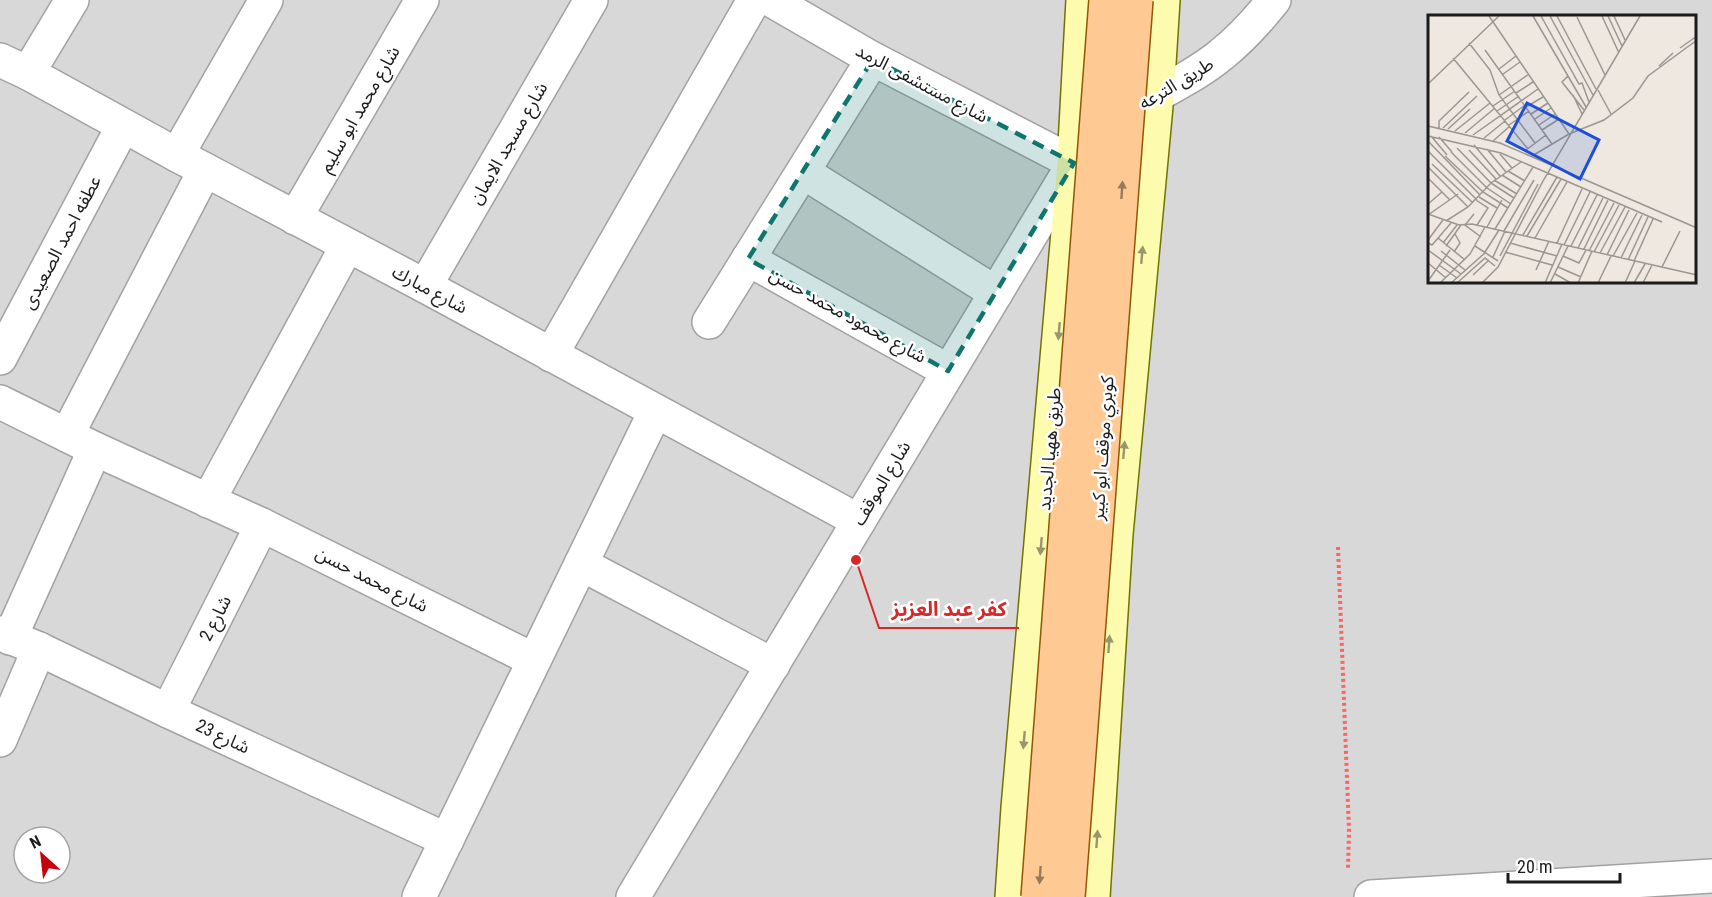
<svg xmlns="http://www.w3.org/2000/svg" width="1712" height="897" font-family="'Roboto Condensed','Noto Sans Arabic',sans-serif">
<rect width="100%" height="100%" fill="#eee8e0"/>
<path fill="#d9d8d8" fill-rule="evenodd" d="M0 0H1712V897H0ZM1430 16H1696V282H1430ZM24 837H60V873H24Z"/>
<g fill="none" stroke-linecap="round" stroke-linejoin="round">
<defs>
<g id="street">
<polyline points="771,0 873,59 1074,163"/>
<polyline points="0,60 28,73 177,155 425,286 859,521"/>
<polyline points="28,73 72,0"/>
<path d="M1135 108C1163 90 1196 76 1222 54 1242 38 1258 20 1274 0"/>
<polyline points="177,155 266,0"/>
<polyline points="803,172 996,293"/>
<polyline points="295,218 422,0"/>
<polyline points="748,259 948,371"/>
<polyline points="425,286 591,0"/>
<polyline points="709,322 873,59"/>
<polyline points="551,355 754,0"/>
<polyline points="0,358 123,126"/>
<polyline points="0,402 95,449 262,525 534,660"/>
<polyline points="67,435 205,170"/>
<polyline points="208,501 347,246"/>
<polyline points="581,564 773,665"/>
<polyline points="0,633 39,649 168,711 447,840"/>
<polyline points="10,638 95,449"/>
<polyline points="168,711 262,525"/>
<polyline points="0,740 39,649"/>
<polyline points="419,897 655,412"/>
<polyline points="633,897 1074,163 1078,159"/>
<polyline points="1371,897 1712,876"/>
</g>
<g id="secondary">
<polyline points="1012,897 1018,808 1074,163 1083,0"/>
<polyline points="1093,897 1116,534 1157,95 1163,0"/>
</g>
</defs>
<use href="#street" stroke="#a2a2a2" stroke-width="36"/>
<use href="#secondary" stroke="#707400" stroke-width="36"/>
<polyline stroke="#ff645f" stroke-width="4" stroke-dasharray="3 3" stroke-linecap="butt" points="1338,547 1349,830 1348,869"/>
<use href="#street" stroke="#fff" stroke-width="33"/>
<use href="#secondary" stroke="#fdfbae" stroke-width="33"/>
<defs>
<g id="primary-bridge">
<polyline points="1038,897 1106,0"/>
<polyline points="1068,897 1136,0"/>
</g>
</defs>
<use href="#primary-bridge" stroke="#925700" stroke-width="36" stroke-linecap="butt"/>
<use href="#primary-bridge" stroke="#ffc993" stroke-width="33"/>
</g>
<defs><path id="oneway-solid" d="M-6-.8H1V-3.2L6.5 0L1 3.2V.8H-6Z" transform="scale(1.5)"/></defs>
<g fill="#987b5d">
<use href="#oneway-solid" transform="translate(1122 190) rotate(-86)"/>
<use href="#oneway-solid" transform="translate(1040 875) rotate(94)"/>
</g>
<g fill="#97966c">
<use href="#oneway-solid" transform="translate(1142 255) rotate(-85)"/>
<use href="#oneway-solid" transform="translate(1059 331) rotate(95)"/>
<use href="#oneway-solid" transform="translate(1124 450) rotate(-85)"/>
<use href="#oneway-solid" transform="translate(1041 546) rotate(95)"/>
<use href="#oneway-solid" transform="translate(1109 644) rotate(-86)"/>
<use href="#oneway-solid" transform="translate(1024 740) rotate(95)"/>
<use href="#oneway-solid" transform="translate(1097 839) rotate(-86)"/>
</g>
<path fill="#0f766e" fill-opacity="0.2" stroke="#0f766e" stroke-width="4.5" stroke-dasharray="12 8" stroke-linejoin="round" d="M873 59 1074 163 948 371 748 259Z"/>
<g text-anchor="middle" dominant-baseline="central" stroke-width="5" stroke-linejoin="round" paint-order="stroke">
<g font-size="18" fill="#1b1b1b" stroke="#fff">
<text transform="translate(922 83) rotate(28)">شارع مستشفى الرمد</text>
<text transform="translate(1176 83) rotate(-31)">طريق الترعه</text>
<text transform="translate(359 109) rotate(-60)">شارع محمد ابو سليم</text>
<text transform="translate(508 143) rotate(-60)">شارع مسجد الايمان</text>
<text transform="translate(61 242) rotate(-62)">عطفه احمد الصعيدى</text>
<text transform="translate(430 289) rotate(28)">شارع مبارك</text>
<text transform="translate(848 315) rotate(29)">شارع محمود محمد حسن</text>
<text transform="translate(1102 448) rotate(-86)">كوبري موقف ابو كبير</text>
<text transform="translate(1049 449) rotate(-85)">طريق ههيا الجديد</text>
<text transform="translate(881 483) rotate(-59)">شارع الموقف</text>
<text transform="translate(372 579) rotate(27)">شارع محمد حسن</text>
<text transform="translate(215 618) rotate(-63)">شارع 2</text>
<text transform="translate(223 736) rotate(25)">شارع 23</text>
</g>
</g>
<g transform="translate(1428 15)">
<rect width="268" height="268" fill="#eee8e0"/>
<path fill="none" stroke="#9a9691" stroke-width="1.5" d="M61 1 141 119M105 1 158 92M113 1 151 69 154 68 161 87M122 1 165 80M129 1 168 74M174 1 191 38M180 1 194 31M186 1 197 25M149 2 177 60M41 28 62 55 71 80 107 128M252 33 269 21M57 35 124 129M25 43 100 134M231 51 245 38M71 54 88 41M75 59 92 47M140 61 134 67 156 95M0 69 71 1M170 75 183 99M88 78 105 67M71 80 101 59M145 80 154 99M65 91 87 76M98 92 115 82M69 96 91 81M103 99 120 88M107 104 123 93M77 105 97 90M81 110 101 96M111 110 127 99M0 111 72 128 269 213M11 113V106L41 77M15 113 49 81M20 114 42 94M114 115 131 104M27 116 62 88M37 118 67 93M45 120 110 74M0 121 73 138 234 207M3 121 19 140M11 122 24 137M56 123 77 106M0 126 52 180M65 126 82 111M46 130 72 161M29 133 63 168M59 134 78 157M41 135 68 164M98 135 118 120M0 136 49 185M23 137 59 173 83 189M72 139 84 153M17 141 55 177 80 193M104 141 141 119 176 105 205 83 220 61 269 25M4 149 45 188M0 152 40 192M80 156 97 166M74 160 93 172M0 163 22 185M66 165 89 179M63 168 86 183M51 182 69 193M48 185 60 193 49 210M0 189 14 177M0 199 31 210 44 209 269 260M46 199 37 210 53 222M0 200 30 179M18 206 40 192 63 168 93 147M59 212 74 185M67 214 105 152M76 216 106 165M95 220 129 162M99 221 133 164M10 223 37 245M107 223 139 167M0 225 15 205M0 228 4 230 23 208M15 228 29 210M82 228 129 241M129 228 154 174M136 230 162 177M18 231 33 210M47 231 70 246M143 231 169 180M150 233 175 183M156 234 180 185M0 235 33 259M13 236 37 255M161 236 186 188M26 237 32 228 27 219M57 237 71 215M77 237 124 250M166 237 191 190M172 238 197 192M179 240 201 195M72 241 110 169M135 241 151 248 158 235M185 241 209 198M65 242 77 216M193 243 214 200M200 245 220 202M206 246 225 204M0 248 18 263M11 250 29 263M130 252 153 262M234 252 252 216M108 255 121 226M127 259 143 268M45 260 61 245M0 266 22 235M12 268 42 239 57 212M23 268 58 237M29 268 57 243 67 251M54 268 70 252 115 166 212 1M117 268 134 229M122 268 140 231M150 268 164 236M170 268 183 241M197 268 207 246M206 268 217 249M215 268 224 250"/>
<path fill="#1d4ed8" fill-opacity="0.15" stroke="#1d4ed8" stroke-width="3" d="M99 88 171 125 152 164 79 126Z"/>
<rect width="268" height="268" fill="none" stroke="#1b1b1b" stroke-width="3"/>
</g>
<path fill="none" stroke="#d62828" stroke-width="2" d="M856 560L879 628H1019"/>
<circle fill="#d62828" stroke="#fff" stroke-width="2" cx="856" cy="560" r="6"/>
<g font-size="20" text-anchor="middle" font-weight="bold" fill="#d62828" stroke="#fff" stroke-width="5" stroke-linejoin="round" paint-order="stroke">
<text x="949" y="616">كفر عبد العزيز</text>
</g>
<g transform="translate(42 855) rotate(333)"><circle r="28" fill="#ffffff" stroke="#a4a4a4" stroke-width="1.5"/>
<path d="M0-4.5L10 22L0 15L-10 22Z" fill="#c6000e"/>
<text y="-9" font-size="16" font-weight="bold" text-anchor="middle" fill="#1b1b1b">N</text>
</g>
<path d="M1508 873v9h112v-9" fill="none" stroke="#1b1b1b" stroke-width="3"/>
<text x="1517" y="873" font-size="18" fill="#1b1b1b" stroke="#ffffff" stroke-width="4.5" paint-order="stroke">20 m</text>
</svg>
